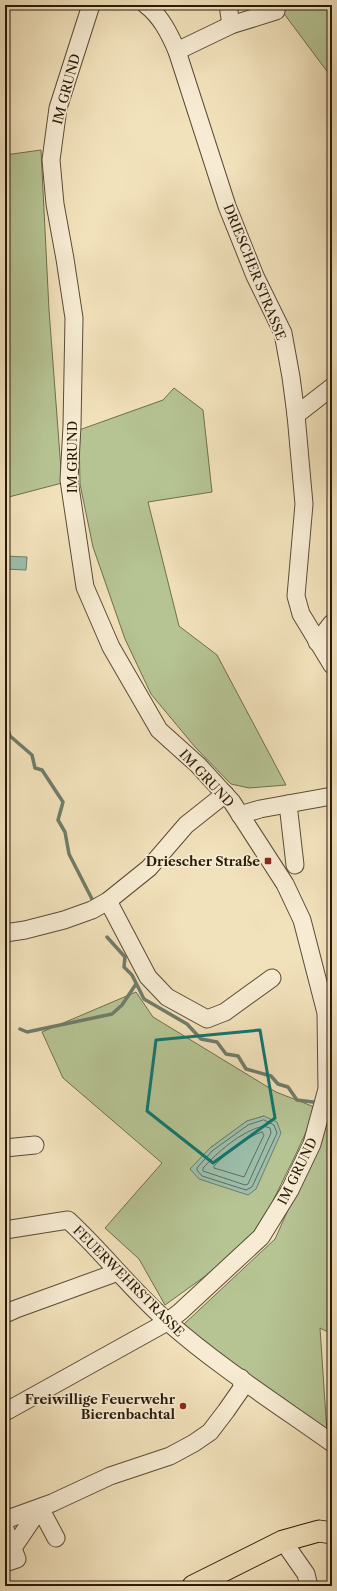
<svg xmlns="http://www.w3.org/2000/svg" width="337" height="1591" font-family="'Libre Caslon Text',serif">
<rect width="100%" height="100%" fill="#f2e2bc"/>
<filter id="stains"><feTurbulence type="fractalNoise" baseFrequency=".005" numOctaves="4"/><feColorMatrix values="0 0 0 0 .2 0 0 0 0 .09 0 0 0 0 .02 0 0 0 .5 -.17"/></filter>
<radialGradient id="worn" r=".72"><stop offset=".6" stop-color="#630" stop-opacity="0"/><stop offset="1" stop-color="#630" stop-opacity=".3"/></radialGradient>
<g fill="#b6c494" stroke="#6f6f4e" fill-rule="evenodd">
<polygon points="297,5 332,5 332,78 282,11"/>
<polygon points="41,150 49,310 62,483 5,498 5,155"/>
<polygon points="174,388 203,410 212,492 148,502 179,626 217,655 286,785 249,788 231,784 195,747 151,694 125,639 93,547 80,484 79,430 163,400"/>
<path d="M136 992 153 1017 276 1092 317 1108 295 1156 257 1233 204 1277 165 1305 139 1259 105 1228 162 1163 63 1078 42 1032ZM264 1116 210 1148 247 1121Z"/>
<polygon points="327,1123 332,1124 332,1334 320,1328 327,1433 183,1325 275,1239"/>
</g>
<g fill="#9cbfac" stroke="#6e7d6a">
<polygon points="5,556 27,557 26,570 5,569"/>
<polygon points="264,1116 277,1122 281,1133 256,1189 248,1195 199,1179 190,1169 210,1148 247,1121"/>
</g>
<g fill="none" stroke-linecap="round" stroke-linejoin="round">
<g stroke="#626c5a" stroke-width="1">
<polygon points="264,1120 274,1125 277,1133 252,1187 246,1190 202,1176 197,1170 197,1168 212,1151 248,1125"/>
<path d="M263 1126 270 1128 271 1133 248 1184 245 1185 203 1171V1168C219 1151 240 1132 263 1126Z"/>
<path d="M262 1132 264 1135 244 1177 214 1168V1166C225 1154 247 1136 262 1132Z"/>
</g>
<g stroke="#6e7d6a" stroke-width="3.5">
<polyline points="5,720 10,736 32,755 35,768 42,770 63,802 58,820 65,832 69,854 92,899"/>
<polyline points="107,937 125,957 124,967 132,975 144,999 187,1024 201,1039 217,1042 226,1054 238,1056 246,1069 271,1076 278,1084 288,1087 297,1100 313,1102"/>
<polyline points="20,1029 27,1032 112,1014 122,1005 136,984"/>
</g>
<defs>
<g id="minor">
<path d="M146 5C161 16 170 35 177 51L227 206 255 276 283 333 291 377 296 415 304 504 296 596 301 614 332 665"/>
<polyline points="228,5 231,25"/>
<polyline points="177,51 231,25 276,11"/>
<polyline points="296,415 332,387"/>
<polyline points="317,642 332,623"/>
<polyline points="288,804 295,865"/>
<polyline points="240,815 260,809 332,796"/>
<polyline points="108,901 148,977 167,997 207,1019 225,1012 272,978"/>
<polyline points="5,933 25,930 64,920 92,910 108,901 149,868 186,825 225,794"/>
<polyline points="5,1148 35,1145"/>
<path d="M5 1230 68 1220C103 1252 132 1291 168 1322 218 1366 277 1404 332 1443"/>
<polyline points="5,1314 16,1309 118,1272"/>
<polyline points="5,1412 167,1322 180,1312 261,1237 290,1190 312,1144 327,1089 326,1013 302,920 285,884 232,802 198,765 159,730 111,647 85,587 69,480 72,426 74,318 65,259 55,204 51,160 58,108 91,5"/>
<polyline points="5,1520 52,1503 110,1476 170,1456 194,1443 210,1432 226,1411 242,1388 241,1378"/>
<polyline points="5,1529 17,1559 5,1563"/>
<polyline points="283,1541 306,1574 309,1586"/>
<polyline points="13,1548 40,1508 56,1538"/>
</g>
<polyline id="major" points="193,1586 283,1541 319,1531 332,1533"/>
</defs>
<use href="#minor" stroke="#5a4c35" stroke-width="19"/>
<use href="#major" stroke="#281a08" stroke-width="23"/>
<use href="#minor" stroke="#f7ecd3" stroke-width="17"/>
<use href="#major" stroke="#f2e2bc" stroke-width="21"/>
</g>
<path fill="none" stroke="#0f766e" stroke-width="3" stroke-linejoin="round" d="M260 1030 275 1118 213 1163 147 1111 156 1040Z"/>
<g fill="#8f2418" stroke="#f7ecd3" stroke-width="1.5">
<rect x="264" y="857" width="8" height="8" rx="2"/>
<circle cx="183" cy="1406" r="4"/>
</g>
<g text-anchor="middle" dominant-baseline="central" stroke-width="3.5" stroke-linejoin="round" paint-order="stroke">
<g font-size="13" fill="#281a08" stroke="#f7ecd3">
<text transform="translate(66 89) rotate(-75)">IM GRUND</text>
<text transform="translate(255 272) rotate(68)">DRIESCHER STRASSE</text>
<text transform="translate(72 457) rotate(-90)">IM GRUND</text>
<text transform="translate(207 778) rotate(47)">IM GRUND</text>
<text transform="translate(297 1171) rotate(-64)">IM GRUND</text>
<text transform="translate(129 1281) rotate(45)">FEUERWEHRSTRASSE</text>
</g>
<g font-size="13" font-weight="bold" fill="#281a08" stroke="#f7ecd3" text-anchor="end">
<text x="260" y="861">Driescher Straße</text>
<text x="175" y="1399">Freiwillige Feuerwehr<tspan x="175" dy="15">Bierenbachtal</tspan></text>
</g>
</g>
<rect width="337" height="1591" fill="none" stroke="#f2e2bc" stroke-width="20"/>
<rect x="6" y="6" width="325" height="1579" fill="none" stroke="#281a08" stroke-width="2"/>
<rect x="10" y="10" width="317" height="1571" fill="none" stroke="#281a08"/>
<rect width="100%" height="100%" filter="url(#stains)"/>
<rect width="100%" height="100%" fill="url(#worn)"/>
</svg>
